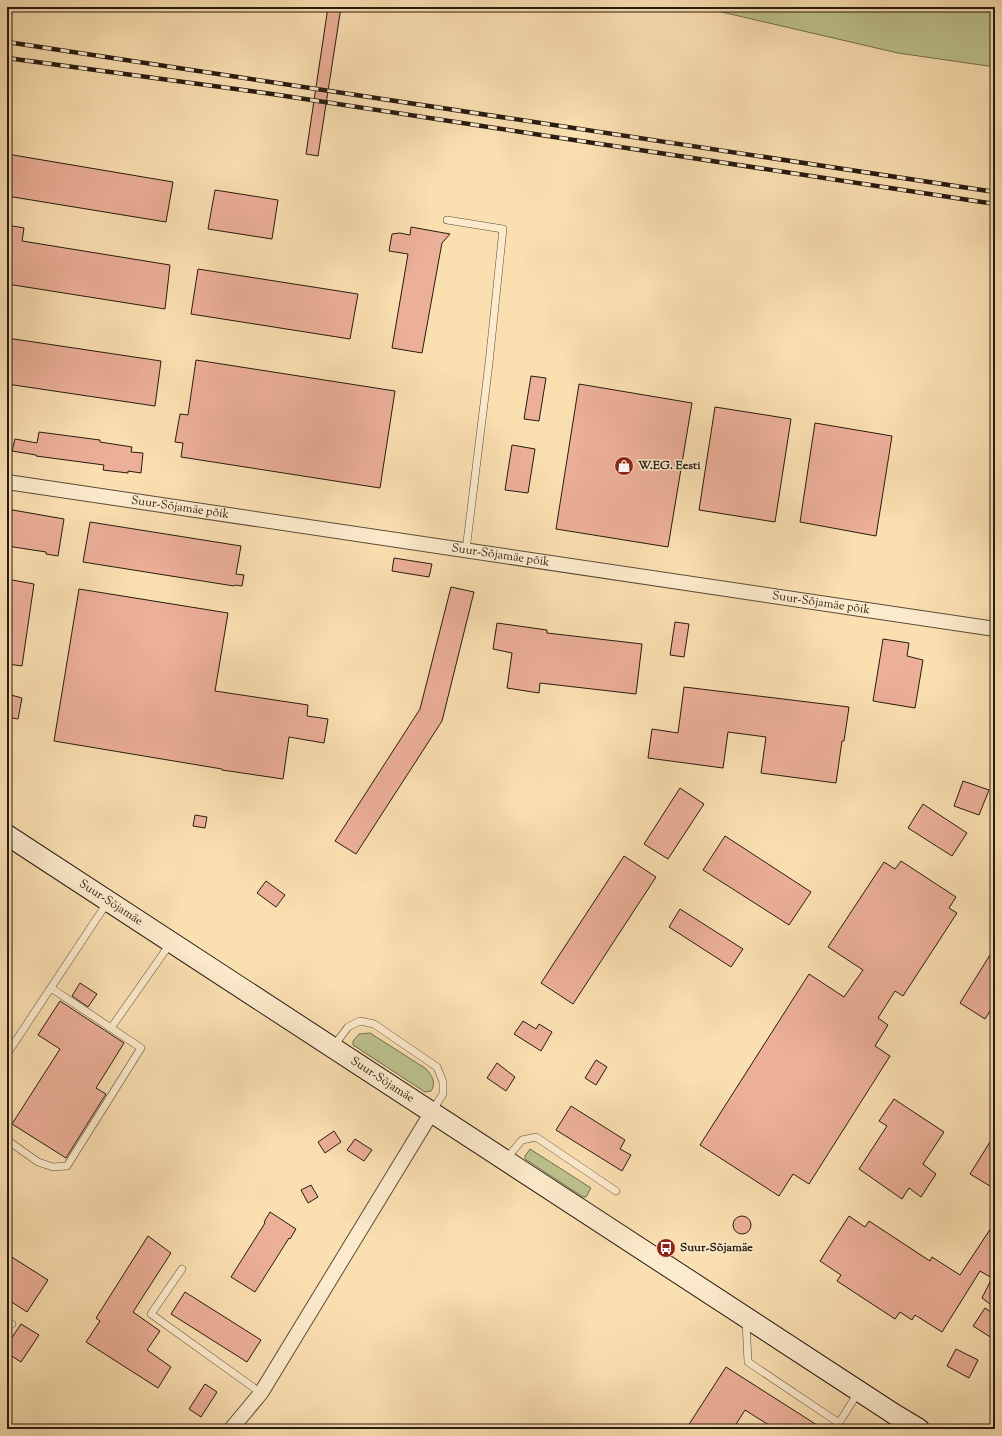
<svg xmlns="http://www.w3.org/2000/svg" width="1002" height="1436" font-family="'Sorts Mill Goudy',serif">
<rect width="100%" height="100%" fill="#fadfb1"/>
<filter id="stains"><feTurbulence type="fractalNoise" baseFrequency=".005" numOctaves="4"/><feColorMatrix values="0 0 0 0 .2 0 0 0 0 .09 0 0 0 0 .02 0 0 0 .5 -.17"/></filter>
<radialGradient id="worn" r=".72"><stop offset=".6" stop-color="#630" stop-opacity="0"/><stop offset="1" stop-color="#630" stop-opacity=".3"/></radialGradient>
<g fill="#bdc28d" stroke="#726e4e">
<polygon points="700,7 995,7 995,67 898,53"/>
<path d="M370 1033 425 1068C431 1074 437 1082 431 1091L425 1092 353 1045V1041L359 1034Z"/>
<polygon points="530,1149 591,1188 586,1197 583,1197 525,1159 525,1156"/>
</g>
<g fill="#ecaf98" stroke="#271b10">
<polygon points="328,7 341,7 318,156 306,154"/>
<polygon points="7,154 173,182 166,222 7,196"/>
<polygon points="215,190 278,200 272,239 208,229"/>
<polygon points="7,225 24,228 22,241 170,265 165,309 7,284"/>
<polygon points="411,227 450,234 442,243 439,259 422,353 392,348 408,254 389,251 392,234 400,233 410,235"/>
<polygon points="198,269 358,294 350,339 191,314"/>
<polygon points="7,338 161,361 155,406 7,384"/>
<polygon points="196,360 395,391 380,488 181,457 183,443 175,442 180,414 188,415"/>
<polygon points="531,376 546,378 539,421 524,419"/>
<polygon points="579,384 692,403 668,547 556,529"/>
<polygon points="715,407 791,419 775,522 699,510"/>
<polygon points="815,423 892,436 876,536 800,522"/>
<polygon points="39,432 100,440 100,442 132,447 131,452 143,453 141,473 128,471 128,473 103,470 104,465 36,456 36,455 12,451 15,439 37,443"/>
<polygon points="512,445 535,449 528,493 505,490"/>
<polygon points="7,509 64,519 58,556 46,554 46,552 7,546"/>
<polygon points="90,522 241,546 236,574 244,575 242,586 235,585 234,586 83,562"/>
<polygon points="394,558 432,564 429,577 392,571"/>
<polygon points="7,579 34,584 22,666 7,664"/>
<polygon points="451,587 474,592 442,721 356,854 335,841 420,709"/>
<polygon points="79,589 228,613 215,691 308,705 307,716 328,719 324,743 289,737 283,779 222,770 222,769 54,741"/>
<polygon points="675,622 689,624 684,657 670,655"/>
<polygon points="497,623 547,630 547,633 642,644 636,694 540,683 539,693 507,688 512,653 493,649"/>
<polygon points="883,639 909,643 907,656 923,660 915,708 873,701"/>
<polygon points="684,687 849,707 844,741 842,741 836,783 761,773 766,737 728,732 723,768 648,758 652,729 678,733"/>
<polygon points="11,695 22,698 18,719 7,717"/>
<polygon points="963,781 989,790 979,815 954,806"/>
<polygon points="680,788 704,804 668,859 644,844"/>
<polygon points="923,804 967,833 952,856 908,828"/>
<polygon points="195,815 207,817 205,828 193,826"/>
<polygon points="725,836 811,892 789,925 703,870"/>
<polygon points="624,856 656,877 573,1004 541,983"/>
<polygon points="901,861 956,897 949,908 957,913 903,996 895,991 878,1018 888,1025 875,1046 890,1056 809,1184 793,1174 779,1196 700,1145 809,974 844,997 863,970 828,947 884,862 895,869"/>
<polygon points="266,881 285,895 276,907 257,893"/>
<polygon points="680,909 743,949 731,967 669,927"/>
<polygon points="995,947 995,1003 985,1019 960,1003"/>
<polygon points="80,983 97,994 88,1007 72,996"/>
<polygon points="60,1001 124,1043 96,1088 106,1094 66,1158 12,1124 60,1049 38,1035"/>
<polygon points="523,1021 536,1029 539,1024 552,1032 541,1051 514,1034"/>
<polygon points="596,1060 607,1067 596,1085 585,1078"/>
<polygon points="497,1063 515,1077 506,1091 487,1078"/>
<polygon points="894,1099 944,1132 923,1164 936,1174 921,1197 909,1188 902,1199 859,1169 887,1126 879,1121"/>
<polygon points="571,1106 625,1140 620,1149 631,1155 622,1171 556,1130"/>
<polygon points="334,1131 341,1142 325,1153 318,1142"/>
<polygon points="995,1134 995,1189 970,1174"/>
<polygon points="355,1139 372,1150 364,1161 347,1150"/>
<polygon points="311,1185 318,1197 308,1203 301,1190"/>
<polygon points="270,1212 296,1229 290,1239 289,1238 255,1292 231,1277 265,1223 264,1222"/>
<circle cx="742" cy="1225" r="9"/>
<polygon points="849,1216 865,1227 869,1221 930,1261 932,1257 960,1275 995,1222 995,1297 990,1304 982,1298 992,1278 980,1271 942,1332 915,1315 912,1320 900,1312 895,1319 837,1281 841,1275 820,1261"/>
<polygon points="148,1236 171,1253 133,1312 160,1331 147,1350 171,1367 158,1388 86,1342 100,1321 96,1318"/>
<polygon points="7,1254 48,1280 27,1312 7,1299"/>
<polygon points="185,1292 261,1340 247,1362 171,1314"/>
<polygon points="985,1308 995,1315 995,1340 973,1326"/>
<polygon points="21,1324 39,1335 21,1362 7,1353 7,1345"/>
<polygon points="956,1349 978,1360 969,1378 947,1366"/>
<polygon points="726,1367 806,1418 823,1429 775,1429 745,1410 733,1429 686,1429"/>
<polygon points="205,1384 217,1392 201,1417 189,1409"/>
</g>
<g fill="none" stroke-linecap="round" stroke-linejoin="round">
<defs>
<g id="service">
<polyline points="447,220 503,229 489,363 466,550"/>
<polyline points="111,1028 170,944"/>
<polyline points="333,1047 348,1027 360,1021 374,1024 437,1067 443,1082 443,1094 432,1111"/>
<polyline points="7,1054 107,903"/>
<polyline points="7,1140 38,1162 53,1167 67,1166 141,1048 51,988"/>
<polyline points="506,1159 522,1140 536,1137 616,1191"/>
<polyline points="182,1269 151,1314 261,1393"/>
<polyline points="7,1320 12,1324"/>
<polyline points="746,1322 748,1362 839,1423 859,1391"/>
</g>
<g id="minor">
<path id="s1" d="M7 482 995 629"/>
<polyline points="231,1429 261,1393 432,1112"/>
</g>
<g id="secondary">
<path id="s2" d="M7 835 894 1414 919 1429"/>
</g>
</defs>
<use href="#service" stroke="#5c4c38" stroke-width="8"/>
<use href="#minor" stroke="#5c4c38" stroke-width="16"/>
<use href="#secondary" stroke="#271b10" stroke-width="22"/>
<use href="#service" stroke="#fceacc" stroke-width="7"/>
<use href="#minor" stroke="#fceacc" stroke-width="14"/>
<use href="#secondary" stroke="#fceacc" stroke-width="20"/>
<defs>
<g id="rail">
<polyline points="7,42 995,192"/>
<polyline points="7,58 272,94 995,204"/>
</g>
</defs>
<use href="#rail" stroke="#271b10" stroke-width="4.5"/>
<use href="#rail" stroke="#fceacc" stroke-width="3" stroke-dasharray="9" stroke-linecap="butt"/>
</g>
<defs>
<symbol id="shop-disc" viewBox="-11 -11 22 22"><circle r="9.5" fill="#8f2418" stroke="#fceacc"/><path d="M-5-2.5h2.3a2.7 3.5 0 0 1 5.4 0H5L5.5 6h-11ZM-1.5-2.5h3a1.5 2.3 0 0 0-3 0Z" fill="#fff"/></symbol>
<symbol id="bus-disc" viewBox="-11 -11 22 22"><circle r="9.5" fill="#8f2418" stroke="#fceacc"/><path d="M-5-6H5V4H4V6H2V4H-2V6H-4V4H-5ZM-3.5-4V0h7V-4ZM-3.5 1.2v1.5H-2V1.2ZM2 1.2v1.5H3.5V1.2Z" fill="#fff"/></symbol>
</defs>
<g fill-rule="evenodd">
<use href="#shop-disc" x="613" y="455" width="22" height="22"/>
<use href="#bus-disc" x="655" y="1237" width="22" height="22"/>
</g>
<g text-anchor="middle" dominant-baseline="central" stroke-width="3" stroke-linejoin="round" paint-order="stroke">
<g font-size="12" font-weight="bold" fill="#271b10" stroke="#fceacc" text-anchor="start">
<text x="638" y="466">W.EG. Eesti</text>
<text x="680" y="1248">Suur-Sõjamäe</text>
</g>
<g font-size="12" fill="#271b10" stroke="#fceacc">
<text stroke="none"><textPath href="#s1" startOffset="175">Suur-Sõjamäe põik</textPath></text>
<text stroke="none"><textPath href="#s1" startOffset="499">Suur-Sõjamäe põik</textPath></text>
<text stroke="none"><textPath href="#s1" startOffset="823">Suur-Sõjamäe põik</textPath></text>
<text stroke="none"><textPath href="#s2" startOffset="124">Suur-Sõjamäe</textPath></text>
<text stroke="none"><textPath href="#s2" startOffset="448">Suur-Sõjamäe</textPath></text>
</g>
</g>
<rect width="1002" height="1436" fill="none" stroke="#fadfb1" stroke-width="24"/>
<rect x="8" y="8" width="986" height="1420" fill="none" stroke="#271b10" stroke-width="2"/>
<rect x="12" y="12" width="978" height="1412" fill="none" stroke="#271b10"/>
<rect width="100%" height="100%" filter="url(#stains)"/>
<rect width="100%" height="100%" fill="url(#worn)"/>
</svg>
